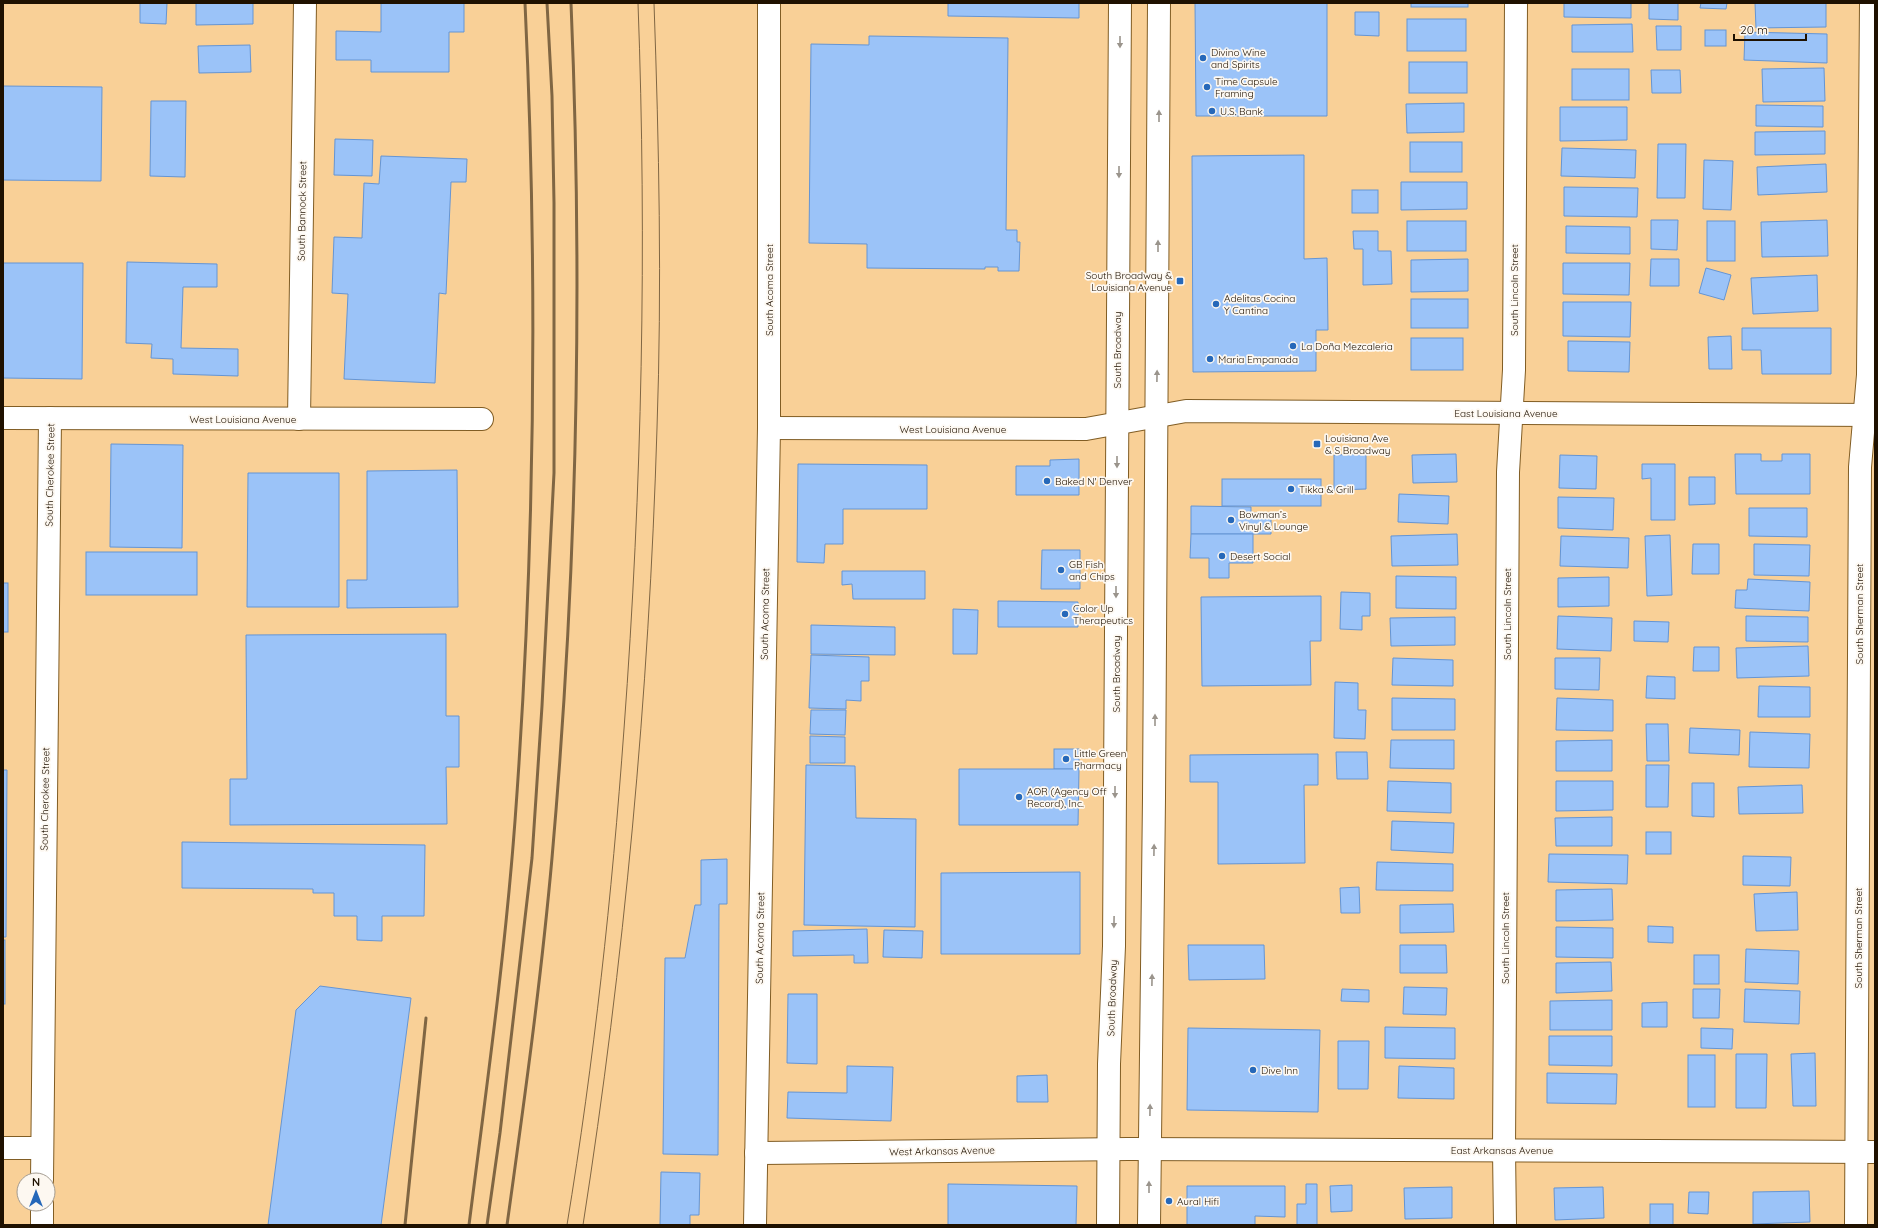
<svg xmlns="http://www.w3.org/2000/svg" width="1878" height="1228" font-family="Quicksand,sans-serif">
<rect width="100%" height="100%" fill="#f9d097"/>
<g fill="#9bc3f8" stroke="#6595d4">
<polygon points="140,3 167,3 166,24 140,23"/>
<polygon points="196,3 253,3 253,24 196,25"/>
<polygon points="381,3 464,3 464,32 449,32 449,72 371,72 371,60 336,60 336,31 381,32"/>
<polygon points="948,3 1079,3 1079,18 948,16"/>
<polygon points="1195,3 1327,3 1327,116 1196,116"/>
<rect x="1411" y="3" width="57" height="4"/>
<polygon points="1564,3 1631,3 1631,18 1564,17"/>
<polygon points="1649,3 1678,3 1678,20 1649,19"/>
<polygon points="1701,3 1727,3 1726,9 1700,8"/>
<polygon points="1755,3 1826,3 1826,27 1756,28"/>
<polygon points="1355,12 1379,12 1379,36 1355,35"/>
<rect x="1407" y="19" width="59" height="32"/>
<polygon points="1632,24 1633,52 1572,52 1572,25"/>
<polygon points="1656,26 1681,26 1681,50 1657,50"/>
<rect x="1705" y="30" width="21" height="16"/>
<polygon points="1745,32 1827,34 1827,63 1744,60"/>
<polygon points="869,36 1008,38 1006,230 1017,230 1017,242 1020,242 1019,271 998,271 998,267 985,267 985,269 867,268 867,244 809,243 811,44 869,45"/>
<polygon points="250,45 251,72 199,73 198,46"/>
<rect x="1409" y="62" width="58" height="31"/>
<polygon points="1824,68 1825,101 1763,102 1762,69"/>
<rect x="1572" y="69" width="57" height="31"/>
<polygon points="1651,70 1680,70 1681,93 1652,93"/>
<polygon points="3,86 102,87 101,181 3,180"/>
<polygon points="151,101 186,101 185,177 150,176"/>
<polygon points="1464,103 1464,132 1407,133 1406,104"/>
<polygon points="1756,105 1823,106 1823,127 1756,126"/>
<polygon points="1560,107 1627,107 1627,140 1560,141"/>
<polygon points="1825,131 1825,154 1755,155 1755,132"/>
<polygon points="335,139 373,140 372,176 334,175"/>
<rect x="1410" y="142" width="52" height="30"/>
<polygon points="1658,144 1686,144 1685,198 1657,198"/>
<polygon points="1562,148 1636,150 1635,178 1561,176"/>
<polygon points="1304,155 1304,259 1327,258 1328,330 1316,330 1316,371 1193,372 1192,156"/>
<polygon points="381,156 467,159 466,182 451,182 446,294 439,293 435,383 344,379 348,294 332,293 334,237 362,238 364,183 379,184"/>
<polygon points="1704,160 1733,161 1731,210 1703,209"/>
<polygon points="1826,164 1827,192 1758,195 1757,167"/>
<polygon points="1401,182 1467,182 1467,209 1401,210"/>
<polygon points="1564,187 1638,188 1637,217 1564,216"/>
<rect x="1352" y="190" width="26" height="23"/>
<polygon points="1651,220 1678,220 1677,250 1651,249"/>
<polygon points="1827,220 1828,256 1762,257 1761,222"/>
<rect x="1407" y="221" width="59" height="30"/>
<rect x="1707" y="221" width="28" height="40"/>
<polygon points="1566,226 1630,227 1630,254 1566,253"/>
<polygon points="1353,231 1378,231 1378,251 1391,251 1392,284 1363,285 1363,249 1354,249"/>
<polygon points="1468,259 1468,291 1411,292 1411,260"/>
<polygon points="1651,259 1679,259 1679,286 1650,286"/>
<polygon points="127,262 217,264 217,287 183,287 181,348 238,349 238,376 173,374 173,359 151,358 152,344 126,343"/>
<polygon points="3,263 83,263 82,379 3,378"/>
<polygon points="1563,263 1630,263 1629,295 1563,294"/>
<polygon points="1706,268 1731,275 1724,300 1699,293"/>
<polygon points="1817,275 1818,311 1753,314 1751,278"/>
<rect x="1411" y="299" width="57" height="29"/>
<polygon points="1563,302 1631,302 1630,337 1563,336"/>
<polygon points="1742,328 1831,328 1831,374 1762,374 1761,350 1742,350"/>
<polygon points="1731,336 1732,369 1709,369 1708,337"/>
<rect x="1411" y="338" width="52" height="32"/>
<polygon points="1568,341 1630,342 1629,372 1568,371"/>
<polygon points="111,444 183,445 182,548 110,547"/>
<polygon points="1366,454 1366,489 1334,490 1334,455"/>
<polygon points="1456,454 1457,482 1413,483 1412,455"/>
<polygon points="1735,454 1761,454 1761,461 1782,461 1782,454 1810,454 1810,494 1736,494"/>
<polygon points="1560,455 1597,456 1596,489 1559,488"/>
<polygon points="1079,459 1079,495 1016,495 1016,466 1050,466 1050,460"/>
<polygon points="798,464 927,465 927,509 843,509 843,544 825,544 824,563 797,562"/>
<polygon points="1642,464 1675,464 1675,520 1651,520 1651,478 1642,479"/>
<polygon points="457,470 458,607 347,608 347,580 367,580 367,471"/>
<polygon points="248,473 339,473 339,607 247,607"/>
<polygon points="1689,477 1715,477 1715,504 1689,505"/>
<rect x="1222" y="479" width="99" height="27"/>
<polygon points="1399,494 1449,496 1448,524 1398,522"/>
<polygon points="1558,497 1614,498 1613,530 1558,528"/>
<polygon points="1191,506 1251,507 1251,513 1271,513 1271,534 1191,534"/>
<polygon points="1749,508 1807,508 1807,537 1749,536"/>
<polygon points="1191,534 1253,534 1253,563 1229,563 1229,578 1209,578 1209,558 1190,558"/>
<polygon points="1457,534 1458,565 1392,566 1391,536"/>
<polygon points="1670,535 1672,595 1647,596 1645,536"/>
<polygon points="1561,536 1629,538 1628,568 1560,566"/>
<polygon points="1693,544 1719,544 1719,574 1692,574"/>
<polygon points="1754,544 1810,545 1809,576 1754,575"/>
<polygon points="1042,550 1080,550 1080,589 1041,589"/>
<rect x="86" y="552" width="111" height="43"/>
<polygon points="842,571 925,571 925,599 853,599 852,584 842,585"/>
<polygon points="1396,576 1456,577 1456,609 1396,608"/>
<polygon points="1609,577 1609,606 1558,607 1558,578"/>
<polygon points="1748,579 1810,582 1809,611 1735,608 1736,590 1747,590"/>
<rect x="3" y="583" width="5" height="49"/>
<polygon points="1341,592 1370,593 1370,616 1362,616 1362,630 1340,629"/>
<polygon points="1321,596 1321,641 1310,641 1311,685 1202,686 1201,597"/>
<polygon points="998,601 1078,602 1078,627 998,627"/>
<polygon points="953,609 978,610 977,654 953,654"/>
<polygon points="1558,616 1612,618 1611,651 1557,649"/>
<polygon points="1746,616 1808,617 1808,642 1746,641"/>
<polygon points="1455,617 1455,645 1391,646 1390,618"/>
<polygon points="1634,621 1669,622 1668,642 1634,641"/>
<polygon points="811,625 895,627 895,655 811,654"/>
<polygon points="446,634 446,716 459,716 459,767 446,767 447,824 230,825 230,779 247,779 246,635"/>
<polygon points="1808,646 1809,676 1737,678 1736,648"/>
<polygon points="1694,647 1719,647 1719,671 1693,671"/>
<polygon points="811,655 869,657 869,681 861,681 861,701 846,700 846,709 809,708"/>
<polygon points="1393,658 1453,660 1453,686 1392,685"/>
<polygon points="1555,658 1600,658 1599,690 1555,689"/>
<polygon points="1647,676 1675,677 1675,699 1646,698"/>
<polygon points="1335,682 1358,683 1358,710 1366,710 1365,739 1334,738"/>
<polygon points="1759,686 1810,687 1810,717 1758,717"/>
<polygon points="1392,698 1455,699 1455,730 1392,730"/>
<polygon points="1557,698 1613,700 1613,731 1556,730"/>
<polygon points="811,710 846,710 845,735 810,734"/>
<polygon points="1646,724 1668,724 1669,761 1647,761"/>
<polygon points="1690,728 1740,730 1739,755 1689,753"/>
<polygon points="1750,732 1810,734 1809,768 1749,767"/>
<polygon points="810,736 845,737 845,763 810,763"/>
<polygon points="1391,740 1454,740 1454,769 1390,768"/>
<polygon points="1612,740 1612,771 1556,771 1556,741"/>
<rect x="1054" y="749" width="25" height="20"/>
<polygon points="1336,752 1367,752 1368,779 1337,779"/>
<polygon points="1318,754 1318,785 1304,785 1305,863 1218,864 1218,782 1190,782 1190,755"/>
<polygon points="806,765 855,766 856,818 916,819 915,927 804,925"/>
<polygon points="1646,765 1669,765 1668,807 1646,807"/>
<polygon points="959,769 1079,769 1078,825 959,825"/>
<polygon points="3,770 7,770 6,937 3,937"/>
<polygon points="1388,781 1451,783 1451,813 1387,811"/>
<polygon points="1556,781 1613,781 1613,810 1556,811"/>
<polygon points="1692,783 1714,783 1714,817 1692,816"/>
<polygon points="1802,785 1803,813 1739,814 1738,787"/>
<polygon points="1612,817 1612,846 1556,846 1555,818"/>
<polygon points="1392,821 1454,823 1453,853 1391,850"/>
<rect x="1646" y="832" width="25" height="22"/>
<polygon points="182,842 425,845 424,916 382,916 382,941 357,940 357,916 334,916 334,893 313,893 313,889 182,888"/>
<polygon points="1549,854 1628,855 1627,884 1548,882"/>
<polygon points="1743,856 1791,857 1790,886 1743,885"/>
<polygon points="727,859 727,904 719,904 718,1155 663,1154 665,958 685,958 695,905 701,905 701,860"/>
<polygon points="1377,862 1453,864 1453,891 1376,890"/>
<polygon points="1080,872 1080,954 941,954 941,873"/>
<polygon points="1359,887 1360,913 1341,913 1340,888"/>
<polygon points="1612,889 1613,920 1556,921 1556,890"/>
<polygon points="1797,892 1798,930 1756,931 1754,894"/>
<polygon points="1453,904 1454,932 1400,933 1400,905"/>
<polygon points="1648,926 1673,927 1673,943 1648,942"/>
<polygon points="1556,927 1613,928 1613,958 1556,957"/>
<polygon points="867,929 868,963 854,963 854,955 793,956 793,931"/>
<polygon points="884,930 923,931 922,958 883,957"/>
<rect x="3" y="940" width="2" height="64"/>
<polygon points="1188,945 1264,945 1265,979 1189,980"/>
<polygon points="1400,945 1446,945 1447,973 1400,973"/>
<polygon points="1746,949 1799,951 1798,984 1745,982"/>
<rect x="1694" y="955" width="25" height="29"/>
<polygon points="1611,962 1612,991 1556,993 1556,963"/>
<polygon points="320,986 411,998 381,1225 268,1225 296,1010"/>
<polygon points="1404,987 1447,988 1446,1015 1403,1014"/>
<polygon points="1342,989 1369,990 1369,1002 1341,1001"/>
<polygon points="1693,989 1720,989 1719,1018 1693,1018"/>
<polygon points="1745,989 1800,991 1799,1024 1744,1022"/>
<polygon points="788,994 817,994 817,1064 787,1063"/>
<polygon points="1612,1000 1612,1030 1550,1030 1550,1001"/>
<polygon points="1667,1002 1667,1027 1642,1027 1642,1003"/>
<polygon points="1385,1027 1455,1028 1455,1059 1385,1058"/>
<polygon points="1188,1028 1320,1030 1318,1112 1187,1110"/>
<polygon points="1701,1028 1733,1029 1732,1049 1701,1048"/>
<polygon points="1549,1036 1612,1036 1612,1066 1549,1065"/>
<polygon points="1338,1041 1369,1041 1368,1089 1338,1089"/>
<polygon points="1815,1053 1816,1106 1793,1106 1791,1054"/>
<polygon points="1736,1054 1767,1054 1766,1108 1736,1108"/>
<rect x="1688" y="1055" width="27" height="52"/>
<polygon points="847,1066 893,1067 891,1121 787,1118 788,1092 847,1093"/>
<polygon points="1399,1066 1454,1068 1454,1099 1398,1098"/>
<polygon points="1547,1073 1617,1074 1616,1104 1547,1103"/>
<polygon points="1047,1075 1048,1102 1017,1102 1017,1076"/>
<polygon points="661,1172 700,1173 699,1215 690,1215 690,1225 660,1225"/>
<polygon points="948,1184 1077,1186 1076,1225 948,1225"/>
<polygon points="1306,1184 1317,1184 1317,1225 1297,1225 1297,1204 1306,1204"/>
<polygon points="1352,1185 1352,1211 1331,1212 1330,1186"/>
<polygon points="1187,1186 1285,1186 1285,1217 1255,1216 1255,1225 1187,1225"/>
<polygon points="1452,1187 1452,1218 1405,1219 1404,1188"/>
<polygon points="1603,1187 1604,1218 1555,1220 1554,1188"/>
<polygon points="1809,1191 1810,1222 1753,1224 1753,1192"/>
<polygon points="1689,1192 1709,1192 1708,1214 1688,1213"/>
<rect x="1650" y="1204" width="23" height="21"/>
</g>
<g fill="none" stroke-linecap="round" stroke-linejoin="round">
<defs>
<g id="minor">
<polyline points="3,418 482,419"/>
<polyline points="299,419 305,3"/>
<polyline points="769,428 1086,429 1186,411 1875,415"/>
<polyline points="3,1148 41,1148"/>
<polyline points="756,1153 1128,1149 1875,1152"/>
<polyline points="42,1180 50,418"/>
<polyline points="42,1204 42,1225"/>
<polyline points="755,1225 769,428 769,3"/>
<polyline points="1505,1225 1504,1150 1508,472 1514,370 1516,3"/>
<polyline points="1856,1225 1860,467 1868,375 1871,3"/>
</g>
<g id="major">
<polyline points="1108,1225 1109,1064 1114,946 1120,3"/>
<polyline points="1149,1225 1154,798 1159,3"/>
</g>
</defs>
<use href="#minor" stroke="#815d24" stroke-width="24"/>
<use href="#major" stroke="#815d24" stroke-width="24"/>
<use href="#minor" stroke="#fff" stroke-width="22"/>
<use href="#major" stroke="#fff" stroke-width="22"/>
<g stroke="#806643" stroke-width="1">
<path d="M567 1225C594 1061 612 895 624 729 642 487 647 246 638 3"/>
<path d="M583 1225C624 962 649 695 657 428 662 286 659 145 654 3"/>
</g>
<g stroke="#806643" stroke-width="3">
<polyline points="405,1225 426,1018"/>
<path d="M469 1225C486 1091 505 956 515 821 535 549 538 276 525 3"/>
<polyline points="487,1225 500,1133 532,858 542,706 554,473 554,203 552,96 547,3"/>
<path d="M507 1225C524 1103 541 981 552 858 577 574 583 288 571 3"/>
</g>
</g>
<defs><path id="oneway-solid" d="M-6-.8H1V-3.2L6.5 0L1 3.2V.8H-6Z"/></defs>
<g fill="#9a948c">
<use href="#oneway-solid" transform="translate(1120 42) rotate(90)"/>
<use href="#oneway-solid" transform="translate(1159 116) rotate(-90)"/>
<use href="#oneway-solid" transform="translate(1119 172) rotate(90)"/>
<use href="#oneway-solid" transform="translate(1158 246) rotate(-90)"/>
<use href="#oneway-solid" transform="translate(1157 376) rotate(-89)"/>
<use href="#oneway-solid" transform="translate(1117 462) rotate(90)"/>
<use href="#oneway-solid" transform="translate(1116 592) rotate(90)"/>
<use href="#oneway-solid" transform="translate(1155 720) rotate(-90)"/>
<use href="#oneway-solid" transform="translate(1115 792) rotate(90)"/>
<use href="#oneway-solid" transform="translate(1154 850) rotate(-89)"/>
<use href="#oneway-solid" transform="translate(1114 922) rotate(91)"/>
<use href="#oneway-solid" transform="translate(1152 980) rotate(-89)"/>
<use href="#oneway-solid" transform="translate(1150 1110) rotate(-89)"/>
<use href="#oneway-solid" transform="translate(1149 1187) rotate(-90)"/>
</g>
<g fill="#2668b9" stroke="#fdf8f1" stroke-width="1.5">
<circle cx="1203" cy="58" r="4"/>
<circle cx="1207" cy="87" r="4"/>
<circle cx="1212" cy="111" r="4"/>
<rect x="1176" y="277" width="8" height="8" rx="2"/>
<circle cx="1216" cy="304" r="4"/>
<circle cx="1293" cy="346" r="4"/>
<circle cx="1210" cy="359" r="4"/>
<rect x="1313" y="440" width="8" height="8" rx="2"/>
<circle cx="1047" cy="481" r="4"/>
<circle cx="1291" cy="489" r="4"/>
<circle cx="1231" cy="520" r="4"/>
<circle cx="1222" cy="556" r="4"/>
<circle cx="1061" cy="570" r="4"/>
<circle cx="1065" cy="614" r="4"/>
<circle cx="1066" cy="759" r="4"/>
<circle cx="1019" cy="797" r="4"/>
<circle cx="1253" cy="1070" r="4"/>
<circle cx="1169" cy="1201" r="4"/>
</g>
<g text-anchor="middle" dominant-baseline="central" stroke-width="3.5" stroke-linejoin="round" paint-order="stroke">
<g font-size="10" fill="#1f1100" stroke="#fdf8f1" text-anchor="start">
<text x="1211" y="52">Divino Wine<tspan x="1211" dy="12">and Spirits</tspan></text>
<text x="1215" y="81">Time Capsule<tspan x="1215" dy="12">Framing</tspan></text>
<text x="1220" y="111">U.S. Bank</text>
<text x="1172" y="275" text-anchor="end">South Broadway &amp;<tspan x="1172" dy="12">Louisiana Avenue</tspan></text>
<text x="1224" y="298">Adelitas Cocina<tspan x="1224" dy="12">Y Cantina</tspan></text>
<text x="1301" y="346">La Doña Mezcaleria</text>
<text x="1218" y="359">Maria Empanada</text>
<text x="1325" y="438">Louisiana Ave<tspan x="1325" dy="12">&amp; S Broadway</tspan></text>
<text x="1055" y="481">Baked N' Denver</text>
<text x="1299" y="489">Tikka &amp; Grill</text>
<text x="1239" y="514">Bowman’s<tspan x="1239" dy="12">Vinyl &amp; Lounge</tspan></text>
<text x="1230" y="556">Desert Social</text>
<text x="1069" y="564">GB Fish<tspan x="1069" dy="12">and Chips</tspan></text>
<text x="1073" y="608">Color Up<tspan x="1073" dy="12">Therapeutics</tspan></text>
<text x="1074" y="753">Little Green<tspan x="1074" dy="12">Pharmacy</tspan></text>
<text x="1027" y="791">AOR (Agency Off<tspan x="1027" dy="12">Record), Inc.</tspan></text>
<text x="1261" y="1070">Dive Inn</text>
<text x="1177" y="1201">Aural Hifi</text>
</g>
<g font-size="10" fill="#1f1100" stroke="#fdf8f1">
<text transform="translate(302 211) rotate(-89)">South Bannock Street</text>
<text transform="translate(769 290) rotate(-90)">South Acoma Street</text>
<text transform="translate(1514 290) rotate(-90)">South Lincoln Street</text>
<text transform="translate(1117 350) rotate(-90)">South Broadway</text>
<text x="1506" y="413">East Louisiana Avenue</text>
<text x="243" y="419">West Louisiana Avenue</text>
<text x="953" y="429">West Louisiana Avenue</text>
<text transform="translate(50 475) rotate(-89)">South Cherokee Street</text>
<text transform="translate(765 614) rotate(-89)">South Acoma Street</text>
<text transform="translate(1507 614) rotate(-90)">South Lincoln Street</text>
<text transform="translate(1859 614) rotate(-90)">South Sherman Street</text>
<text transform="translate(1116 674) rotate(-90)">South Broadway</text>
<text transform="translate(45 799) rotate(-89)">South Cherokee Street</text>
<text transform="translate(760 938) rotate(-89)">South Acoma Street</text>
<text transform="translate(1505 938) rotate(-90)">South Lincoln Street</text>
<text transform="translate(1858 938) rotate(-90)">South Sherman Street</text>
<text transform="translate(1112 998) rotate(-88)">South Broadway</text>
<text x="1502" y="1150">East Arkansas Avenue</text>
<text transform="translate(942 1151) rotate(-1)">West Arkansas Avenue</text>
</g>
</g>
<rect width="1878" height="1228" fill="none" stroke="#1f1100" stroke-width="8"/>
<g transform="translate(36 1192)"><circle r="19" fill="#fdf8f1" stroke="#a49c91"/>
<path d="M0-3L7 15L0 10L-7 15Z" fill="#2668b9"/>
<text y="-6" font-size="11" font-weight="bold" text-anchor="middle" fill="#1f1100">N</text>
</g>
<path d="M1734 34v6h72v-6" fill="none" stroke="#1f1100" stroke-width="2"/>
<text x="1740" y="34" font-size="12" fill="#1f1100" stroke="#fdf8f1" stroke-width="3" paint-order="stroke">20 m</text>
</svg>
